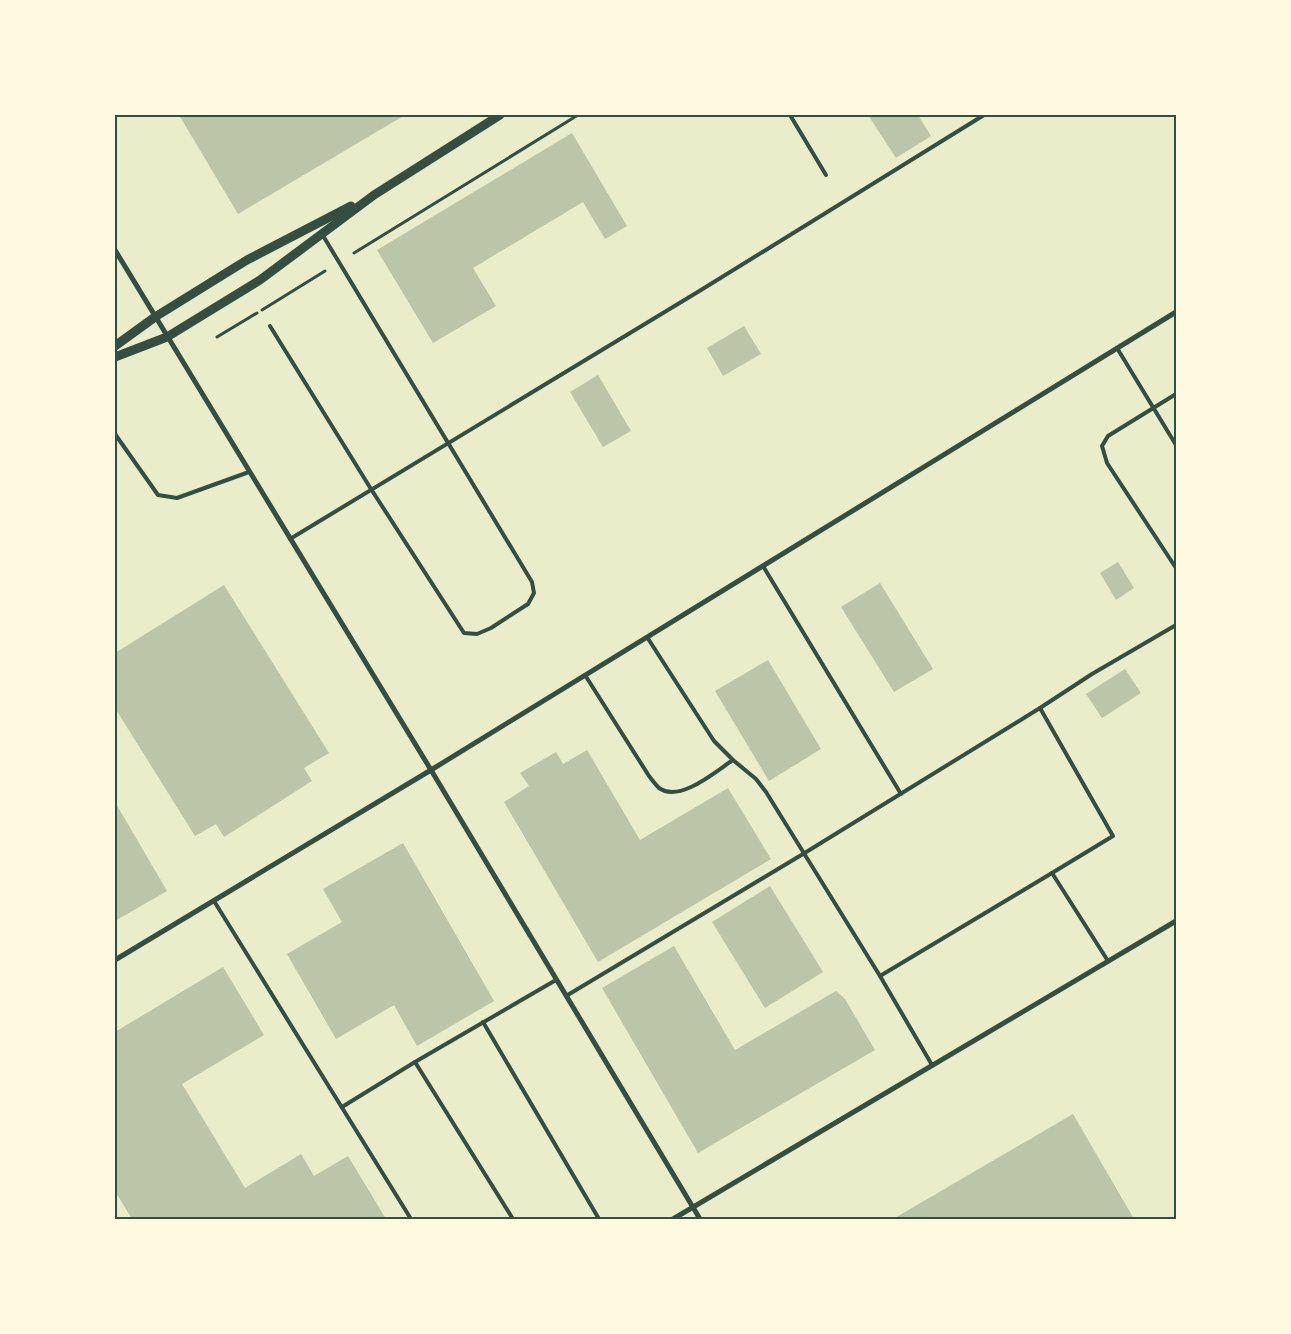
<svg xmlns="http://www.w3.org/2000/svg" width="1291" height="1334" font-family="Jost,sans-serif">
<rect width="100%" height="100%" fill="#e9edc9"/>
<g fill="#bcc5a7">
<polygon points="179,115 405,115 238,214"/>
<polygon points="868,115 918,115 931,136 896,158"/>
<polygon points="572,133 627,226 605,239 583,202 473,268 496,306 433,343 377,250"/>
<polygon points="744,326 761,354 723,376 707,348"/>
<polygon points="598,375 631,431 603,447 570,392"/>
<polygon points="1118,562 1134,588 1116,600 1100,573"/>
<polygon points="880,583 933,669 894,692 841,607"/>
<polygon points="224,585 329,753 304,768 312,781 224,837 216,824 195,836 115,708 115,653"/>
<polygon points="768,660 821,749 769,781 715,691"/>
<polygon points="1125,669 1141,693 1102,718 1086,694"/>
<polygon points="587,750 640,840 728,788 771,859 598,962 504,802 529,786 520,773 556,752 563,764"/>
<polygon points="115,802 167,891 115,921"/>
<polygon points="403,843 494,1001 417,1046 394,1005 336,1039 287,954 342,922 323,889"/>
<polygon points="770,886 823,972 765,1008 712,922"/>
<polygon points="674,946 735,1050 836,991 845,999 875,1050 698,1153 602,988"/>
<polygon points="223,967 264,1035 182,1084 245,1188 301,1154 314,1176 348,1156 386,1219 132,1219 115,1191 115,1032"/>
<polygon points="1073,1114 1134,1219 893,1219"/>
</g>
<g fill="none" stroke-linecap="round" stroke-linejoin="round">
<g stroke="#344e41" stroke-width="3">
<polyline points="354,253 578,115"/>
<polyline points="262,310 325,271"/>
<polyline points="217,337 257,313"/>
</g>
<g stroke="#344e41" stroke-width="4">
<polyline points="790,115 826,175"/>
<polyline points="270,326 371,489 464,633 477,634 491,628 528,604 534,593 532,582 322,234"/>
<polyline points="1117,348 1176,445"/>
<polyline points="1176,394 1108,436 1102,446 1107,463 1176,568"/>
<polyline points="115,434 158,495 177,498 249,472"/>
<polyline points="290,539 701,290 984,115"/>
<polyline points="763,566 901,794"/>
<polyline points="647,637 714,741 733,760 756,779 766,792 880,976 932,1065"/>
<path d="M585 675 649 776C652 780 656 785 659 788 680 803 716 771 733 760"/>
<polyline points="1040,708 1092,674 1176,625"/>
<polyline points="214,901 411,1219"/>
<polyline points="880,976 1052,873 1108,961"/>
<polyline points="566,996 803,854 1040,708 1113,836 1052,873"/>
<polyline points="483,1022 599,1219"/>
<polyline points="415,1062 556,980"/>
<polyline points="342,1107 415,1062 513,1219"/>
</g>
<g stroke="#344e41" stroke-width="5">
<polyline points="115,250 431,770 700,1219"/>
<polyline points="115,960 431,770 1176,312"/>
<polyline points="673,1219 1176,921"/>
</g>
<g stroke="#344e41" stroke-width="9">
<polyline points="115,346 155,317 247,260 351,206"/>
<polyline points="115,357 167,337 260,280 374,195 500,115"/>
</g>
</g>
<rect width="1291" height="1334" fill="none" stroke="#fefae0" stroke-width="232"/>
<rect x="116" y="116" width="1059" height="1102" fill="none" stroke="#344e41" stroke-width="2"/>
</svg>
